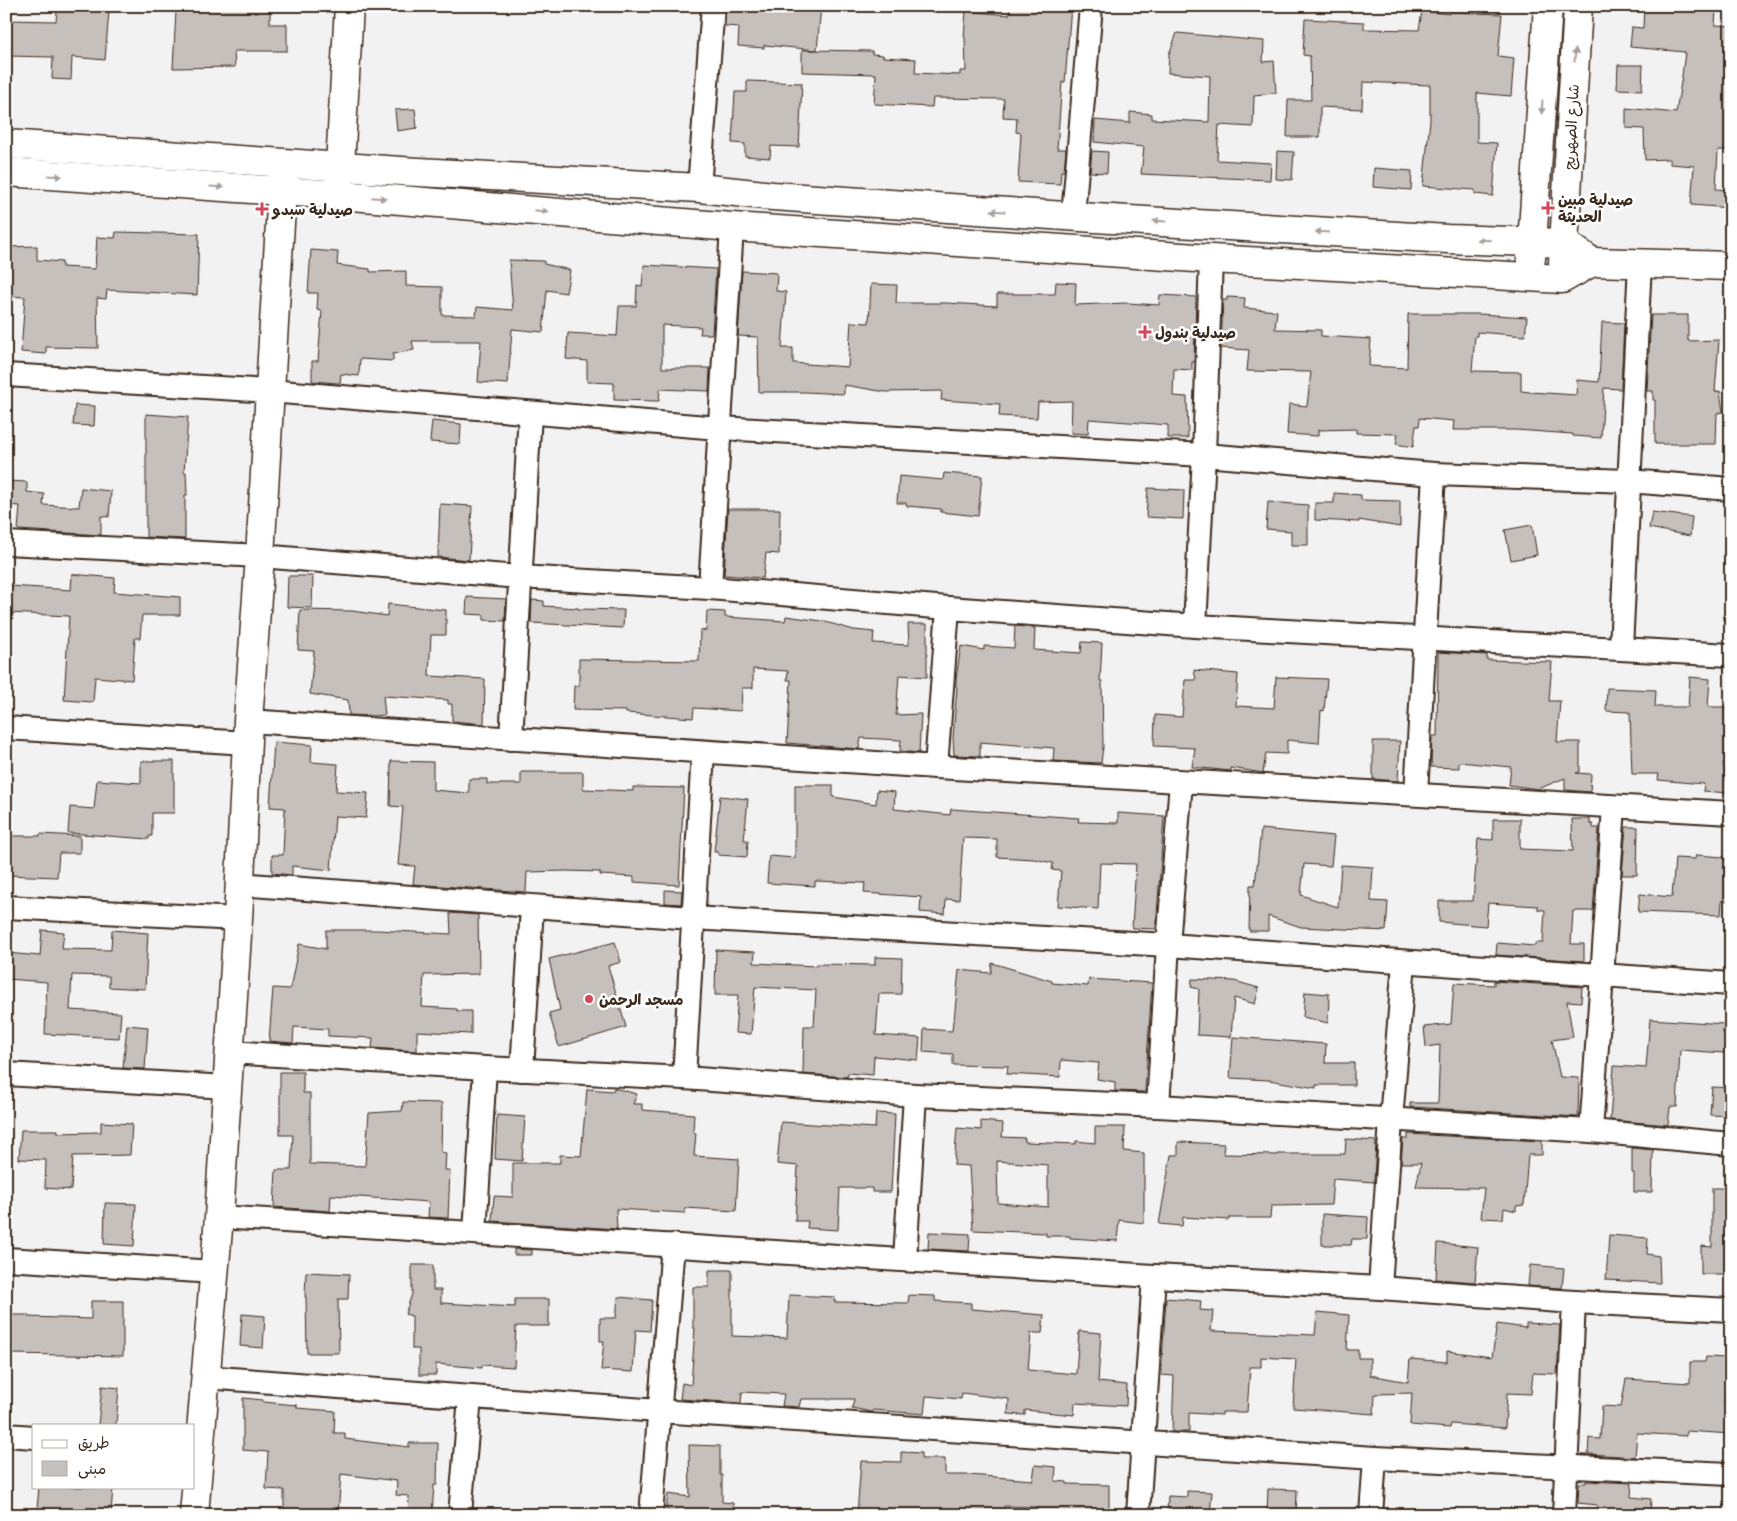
<svg xmlns="http://www.w3.org/2000/svg" width="1737" height="1521" font-family="Delius,'Playpen Sans Arabic',sans-serif">
<rect width="100%" height="100%" fill="#f3f2f2"/>
<filter id="ink" filterUnits="userSpaceOnUse"><feTurbulence type="fractalNoise" baseFrequency=".02" numOctaves="2"/><feDisplacementMap in="SourceGraphic" scale="10" xChannelSelector="R" yChannelSelector="G"/><feConvolveMatrix kernelMatrix="1 2 1 2 8 2 1 2 1" color-interpolation-filters="sRGB"/></filter>
<g filter="url(#ink)">
<g fill="#c6c0bd" stroke="#3b2a1e" fill-rule="evenodd">
<polygon points="205,6 270,6 270,24 287,24 287,51 234,51 235,67 173,68 176,11 188,12 188,10 205,9"/>
<polygon points="726,6 821,6 817,50 764,45 764,48 738,46 739,27 725,26"/>
<polygon points="1010,6 1071,6 1065,82 1062,82 1057,149 1066,149 1064,171 1061,171 1060,184 1018,182 1021,133 1016,132 1017,118 1003,117 1004,99 933,98 932,107 874,104 876,74 802,72 802,50 872,51 872,54 883,55 883,57 916,59 915,73 960,75 960,71 966,71 965,37 964,37 966,11 1009,15"/>
<polygon points="1644,6 1664,6 1716,11 1715,25 1731,26 1731,150 1718,150 1716,189 1731,190 1731,208 1691,205 1694,166 1670,164 1670,159 1645,160 1644,129 1626,128 1626,108 1676,113 1682,76 1685,52 1630,47 1632,27 1643,28"/>
<polygon points="77,9 109,11 105,60 72,57 71,80 52,79 53,57 6,56 6,20 56,21 57,11 76,12"/>
<polygon points="1422,11 1449,14 1450,12 1502,14 1498,56 1514,58 1511,96 1477,93 1477,142 1497,143 1493,196 1475,194 1475,190 1423,186 1430,120 1430,85 1363,82 1362,109 1320,107 1320,137 1287,137 1288,100 1311,100 1310,56 1303,55 1305,19 1364,22 1364,29 1419,30"/>
<polygon points="1177,33 1264,41 1263,62 1274,61 1276,93 1254,95 1253,127 1219,125 1217,160 1271,163 1270,180 1141,174 1144,147 1094,142 1095,120 1130,123 1130,112 1152,114 1152,119 1209,122 1210,76 1168,73 1169,54"/>
<polygon points="1618,65 1643,65 1642,90 1617,89"/>
<polygon points="747,81 802,83 799,147 771,146 770,158 745,156 745,144 732,143 735,92 747,92"/>
<polygon points="415,109 417,128 397,131 395,110"/>
<polygon points="1092,151 1108,152 1107,173 1090,172"/>
<polygon points="1277,151 1294,152 1292,180 1276,179"/>
<polygon points="1374,168 1412,171 1411,190 1373,187"/>
<polygon points="116,232 199,234 197,295 107,290 106,299 97,298 98,348 46,347 46,354 21,352 25,297 6,296 6,271 9,271 8,247 37,246 37,260 62,262 62,267 95,269 97,237 115,238"/>
<polygon points="311,250 338,252 337,265 370,269 370,272 406,271 406,286 442,287 442,315 476,316 477,307 513,310 509,260 544,261 544,264 570,270 566,293 547,290 543,332 512,329 508,384 478,382 481,341 412,341 414,350 393,354 393,361 360,359 359,376 341,374 340,383 337,383 312,381 312,361 318,361 322,311 317,310 318,293 308,293"/>
<polygon points="644,265 716,269 712,334 700,334 701,327 662,325 662,368 710,368 709,391 660,389 659,401 614,400 614,383 587,382 587,361 566,359 568,333 617,336 619,306 636,306 637,285 642,286"/>
<polygon points="742,271 777,273 776,291 786,292 782,348 793,348 793,363 848,367 851,322 869,323 871,284 897,285 896,303 947,303 997,306 997,294 1055,294 1056,282 1076,283 1075,305 1127,303 1159,305 1160,295 1196,297 1194,362 1192,362 1192,370 1174,369 1173,396 1187,397 1188,438 1168,438 1168,425 1089,419 1088,434 1071,433 1072,401 1038,402 1037,418 999,416 1000,404 941,400 942,391 886,392 844,385 844,394 805,392 759,392 758,337 738,336"/>
<polygon points="1227,297 1245,298 1244,308 1277,311 1275,329 1321,330 1321,336 1371,339 1369,366 1407,368 1408,314 1479,314 1527,317 1525,336 1477,332 1477,336 1475,336 1472,371 1521,372 1521,391 1530,392 1576,395 1577,380 1599,382 1602,322 1624,323 1621,389 1604,388 1601,438 1573,436 1573,434 1516,430 1453,430 1454,421 1420,418 1419,426 1416,426 1413,447 1396,444 1398,434 1356,433 1356,429 1318,430 1318,436 1287,434 1289,404 1307,406 1311,372 1247,371 1249,350 1221,348 1223,300 1227,300"/>
<polygon points="1651,315 1688,315 1688,341 1719,340 1715,392 1720,391 1723,412 1717,413 1716,444 1655,444 1655,400 1653,400 1653,391 1647,391"/>
<polygon points="75,405 95,406 94,426 73,425"/>
<polygon points="146,414 188,417 184,472 186,472 187,495 185,495 185,539 146,537"/>
<polygon points="432,421 461,424 460,444 430,442"/>
<polygon points="944,473 982,476 978,516 941,512 941,509 907,506 906,503 897,503 899,476 943,480"/>
<polygon points="6,481 27,482 27,492 44,494 43,505 79,507 81,488 111,491 109,517 101,516 101,535 18,530 20,506 6,505"/>
<polygon points="1148,488 1184,490 1183,519 1146,517"/>
<polygon points="1334,493 1361,495 1361,500 1400,501 1400,527 1359,520 1359,522 1315,520 1315,503 1334,503"/>
<polygon points="1268,502 1308,505 1308,545 1291,545 1291,531 1266,529"/>
<polygon points="440,504 472,506 469,560 438,557"/>
<polygon points="728,509 780,509 779,554 766,553 763,578 724,575"/>
<polygon points="1652,512 1692,517 1690,536 1649,528"/>
<polygon points="1532,525 1537,555 1511,560 1505,530"/>
<polygon points="72,574 115,578 114,592 180,597 180,615 142,615 140,638 135,638 132,680 95,677 93,702 64,700 69,616 8,613 10,586 71,590"/>
<polygon points="288,576 313,576 312,608 287,607"/>
<polygon points="467,597 506,599 505,621 484,620 484,615 466,614"/>
<polygon points="532,600 544,601 544,606 578,608 578,609 624,610 623,628 531,623"/>
<polygon points="388,604 446,610 446,635 431,635 429,676 485,679 484,724 452,721 452,704 448,704 448,700 383,696 385,715 372,716 349,715 348,700 310,694 314,651 298,650 300,610 352,611 387,616"/>
<polygon points="707,611 725,612 725,617 785,621 786,616 822,621 854,630 874,632 873,643 909,645 908,624 927,624 927,677 899,675 896,715 921,714 919,753 900,751 901,740 861,738 859,749 787,743 791,680 787,680 788,671 753,669 753,688 742,688 741,711 694,708 693,718 626,713 626,711 573,710 574,686 579,686 579,659 699,661 700,630 706,631"/>
<polygon points="1015,626 1035,628 1034,650 1081,653 1082,642 1102,643 1100,681 1102,681 1103,747 1101,763 1053,761 1054,748 980,742 980,756 954,755 953,738 957,687 956,687 956,679 961,646 984,650 984,646 1014,648"/>
<polygon points="1438,652 1487,655 1487,660 1552,662 1549,701 1560,701 1557,742 1580,742 1580,772 1576,773 1591,774 1590,792 1565,790 1565,778 1538,789 1509,785 1511,767 1459,762 1459,768 1431,767 1432,736 1437,736"/>
<polygon points="1194,670 1238,674 1236,706 1274,708 1276,677 1327,679 1324,711 1321,710 1319,743 1287,740 1287,754 1266,753 1263,773 1231,768 1231,771 1192,767 1195,748 1154,746 1155,715 1182,717 1185,680 1196,680"/>
<polygon points="1690,677 1710,679 1708,707 1731,707 1729,763 1723,763 1728,793 1703,791 1704,784 1658,780 1659,774 1632,774 1630,712 1606,711 1607,688 1656,690 1655,707 1688,707"/>
<polygon points="1373,741 1400,741 1398,781 1373,779"/>
<polygon points="274,742 312,745 311,762 338,764 336,791 368,793 366,818 335,816 331,870 292,866 292,875 272,873 272,855 283,855 285,808 270,807"/>
<polygon points="141,761 174,761 174,813 152,813 152,836 149,836 149,839 68,833 70,807 94,809 97,780 141,783"/>
<polygon points="391,761 433,762 433,790 469,793 469,779 487,779 487,784 521,784 521,772 583,772 583,789 633,791 633,787 684,788 679,885 634,882 634,877 600,875 600,872 566,871 527,872 526,892 413,884 415,866 398,865 403,807 390,806"/>
<polygon points="795,785 833,785 833,797 876,804 877,790 895,792 894,809 950,815 951,809 1079,818 1078,822 1118,823 1118,813 1164,816 1156,929 1132,928 1136,864 1100,863 1098,909 1058,906 1061,871 1052,870 1053,863 1034,859 997,857 997,839 963,838 959,900 946,899 945,914 920,912 921,897 864,893 865,883 815,881 815,886 767,883 769,856 795,858"/>
<polygon points="720,796 748,799 744,840 748,840 747,857 718,855 718,852 714,852"/>
<polygon points="1493,819 1520,819 1520,849 1573,851 1572,819 1590,819 1590,824 1593,824 1593,828 1599,828 1593,911 1573,911 1571,944 1584,944 1584,961 1496,955 1497,943 1535,946 1535,943 1543,943 1545,910 1538,910 1538,906 1488,903 1486,926 1439,922 1439,901 1473,901 1478,839 1493,840"/>
<polygon points="1626,827 1638,827 1637,875 1622,875"/>
<polygon points="1261,829 1334,836 1331,866 1304,864 1301,895 1338,907 1341,865 1373,867 1371,901 1388,902 1386,931 1301,927 1268,916 1268,931 1249,931 1250,885 1255,885"/>
<polygon points="40,834 80,836 80,853 59,853 57,877 6,875 6,836 40,836"/>
<polygon points="1696,855 1724,857 1724,859 1731,860 1731,901 1722,901 1721,915 1638,912 1640,894 1672,897 1675,858 1695,859"/>
<polygon points="665,890 682,891 681,904 665,903"/>
<polygon points="450,913 478,915 479,974 424,975 422,1007 457,1009 457,1011 471,1011 471,1034 417,1031 417,1051 372,1048 373,1038 328,1036 328,1029 294,1027 293,1043 269,1041 273,988 290,989 299,944 326,949 326,930 377,930 451,934"/>
<polygon points="42,930 64,932 62,949 111,950 112,930 148,933 145,989 109,987 109,976 72,975 70,1010 121,1013 119,1038 45,1034 47,982 6,979 6,953 40,956"/>
<polygon points="615,942 621,962 608,966 626,1027 559,1047 549,1013 560,1010 549,959"/>
<polygon points="716,950 755,952 754,963 816,966 816,964 875,965 875,957 902,958 901,994 879,994 876,1035 920,1038 918,1060 874,1056 873,1075 848,1073 847,1077 803,1074 804,1026 814,1026 816,990 755,987 751,1034 735,1033 738,995 715,995"/>
<polygon points="992,963 1052,981 1052,983 1088,986 1089,979 1152,983 1145,1092 1115,1091 1115,1082 1097,1079 1099,1063 1061,1060 1060,1077 1007,1074 1008,1066 953,1065 953,1054 923,1052 924,1029 952,1031 953,1020 954,1020 959,970 991,973"/>
<polygon points="1192,979 1234,981 1259,988 1255,1004 1234,998 1231,1037 1197,1035 1199,989 1191,987"/>
<polygon points="1494,981 1582,987 1581,1002 1567,1001 1573,1037 1552,1040 1560,1077 1579,1078 1578,1117 1410,1107 1410,1103 1438,1103 1440,1045 1426,1047 1424,1027 1451,1024 1454,983 1494,985"/>
<polygon points="1305,992 1329,994 1328,1023 1303,1017"/>
<polygon points="1650,1019 1724,1024 1723,1033 1726,1033 1724,1053 1680,1050 1677,1107 1670,1107 1668,1125 1610,1120 1614,1066 1646,1068"/>
<polygon points="127,1025 148,1027 145,1069 123,1068"/>
<polygon points="1233,1037 1326,1044 1325,1063 1354,1063 1354,1085 1316,1085 1316,1088 1269,1080 1230,1078"/>
<polygon points="280,1072 303,1072 303,1093 310,1093 310,1164 365,1166 369,1113 402,1111 403,1102 442,1103 441,1152 446,1153 445,1170 450,1170 448,1218 428,1217 429,1202 331,1195 330,1211 274,1207 276,1170 291,1170 293,1135 280,1135"/>
<polygon points="1712,1087 1731,1088 1731,1116 1710,1115"/>
<polygon points="614,1088 637,1094 633,1104 642,1104 642,1110 694,1114 693,1132 696,1133 694,1156 739,1159 736,1211 685,1208 685,1213 616,1209 617,1229 492,1221 494,1196 513,1197 513,1163 560,1163 560,1155 581,1156 587,1089 613,1091"/>
<polygon points="876,1113 895,1114 891,1192 872,1192 872,1188 840,1188 838,1230 807,1228 808,1221 795,1221 798,1166 777,1164 781,1122 875,1128"/>
<polygon points="497,1115 525,1117 522,1161 495,1159"/>
<path d="M981 1121 1003 1123 1002 1137 1025 1138V1142L1076 1144V1141L1095 1143V1127H1125L1124 1151 1144 1153V1223L1119 1220 1117 1241 1070 1238V1236H1046V1233L973 1230 969 1166 954 1165 957 1128 981 1130ZM997 1161 1048 1165V1207L998 1203Z"/>
<polygon points="101,1122 132,1124 130,1155 73,1156 71,1190 45,1188 46,1160 19,1159 21,1130 58,1130 58,1133 101,1132"/>
<polygon points="1408,1134 1542,1141 1542,1155 1528,1155 1524,1205 1516,1206 1516,1211 1504,1208 1503,1219 1481,1218 1484,1188 1416,1187 1421,1163 1401,1163 1403,1139 1408,1139"/>
<polygon points="1346,1139 1376,1141 1374,1182 1333,1179 1331,1205 1271,1206 1270,1218 1229,1218 1229,1220 1183,1217 1182,1226 1159,1224 1171,1155 1178,1155 1178,1142 1224,1144 1223,1154 1278,1155 1278,1154 1345,1154"/>
<polygon points="1632,1148 1653,1150 1652,1192 1634,1192 1634,1173 1632,1173"/>
<polygon points="1712,1188 1731,1188 1731,1274 1701,1274 1701,1246 1712,1247"/>
<polygon points="105,1203 136,1204 134,1246 104,1244"/>
<polygon points="1322,1214 1368,1217 1367,1239 1352,1239 1351,1245 1322,1245"/>
<polygon points="929,1232 970,1234 969,1251 928,1249"/>
<polygon points="1609,1235 1648,1238 1647,1254 1659,1256 1660,1283 1606,1280"/>
<polygon points="1438,1243 1478,1247 1475,1282 1436,1279"/>
<polygon points="514,1249 532,1250 532,1255 514,1255"/>
<polygon points="412,1265 433,1265 433,1290 441,1290 441,1303 515,1307 515,1299 549,1299 549,1326 516,1326 514,1367 482,1365 482,1368 436,1364 436,1375 419,1375 419,1349 412,1349 412,1316 405,1314 412,1294"/>
<polygon points="1530,1265 1564,1268 1562,1288 1528,1286"/>
<polygon points="709,1270 732,1270 732,1336 787,1338 789,1295 835,1297 834,1302 908,1303 909,1295 935,1296 935,1301 971,1303 971,1309 1044,1315 1042,1333 1031,1333 1028,1370 1076,1374 1079,1331 1101,1333 1098,1382 1127,1385 1126,1406 1075,1403 1074,1415 1025,1410 1025,1415 1008,1414 1009,1399 962,1393 961,1399 926,1396 924,1414 873,1410 873,1412 871,1412 852,1408 854,1399 801,1399 799,1407 782,1406 784,1394 742,1392 741,1403 680,1399 682,1383 691,1385 695,1328 693,1328 693,1287 709,1287"/>
<polygon points="306,1272 349,1274 348,1299 338,1299 339,1353 307,1353 306,1297 305,1297"/>
<polygon points="618,1297 652,1300 650,1331 636,1330 633,1372 601,1370 604,1341 600,1341 600,1318 616,1318"/>
<polygon points="1166,1298 1201,1301 1200,1310 1213,1311 1211,1331 1315,1335 1317,1312 1349,1315 1347,1350 1358,1350 1358,1358 1370,1358 1370,1375 1408,1382 1410,1359 1447,1362 1447,1351 1492,1357 1497,1324 1526,1328 1526,1323 1560,1325 1557,1374 1533,1373 1531,1394 1507,1393 1505,1428 1451,1424 1450,1428 1410,1425 1412,1393 1375,1394 1374,1414 1293,1408 1296,1359 1261,1357 1261,1367 1250,1367 1247,1412 1222,1412 1222,1415 1189,1413 1189,1432 1172,1432 1174,1376 1161,1375"/>
<polygon points="91,1301 123,1301 123,1356 9,1354 11,1315 28,1315 28,1317 91,1319"/>
<polygon points="242,1314 265,1316 263,1348 240,1346"/>
<polygon points="1706,1357 1727,1358 1724,1406 1731,1407 1731,1434 1686,1431 1686,1436 1637,1433 1635,1457 1588,1454 1589,1438 1600,1439 1602,1406 1621,1407 1626,1379 1690,1383 1690,1362 1705,1362"/>
<polygon points="102,1386 119,1388 116,1425 98,1425"/>
<polygon points="243,1398 263,1400 263,1402 297,1405 297,1408 335,1411 334,1433 345,1433 345,1439 409,1447 409,1443 438,1443 437,1485 434,1485 432,1515 408,1515 409,1496 396,1495 397,1481 341,1474 338,1515 284,1515 284,1490 266,1489 268,1452 243,1450"/>
<polygon points="689,1445 720,1446 720,1475 722,1475 722,1502 733,1503 732,1514 688,1514 666,1510 668,1494 690,1497"/>
<polygon points="901,1452 921,1453 921,1459 945,1459 945,1475 969,1475 1033,1480 1035,1465 1056,1467 1055,1481 1067,1482 1067,1484 1109,1485 1109,1515 1037,1515 1038,1507 1004,1506 1003,1515 857,1515 861,1461 901,1462"/>
<polygon points="1586,1481 1632,1483 1631,1497 1651,1499 1650,1515 1596,1515 1597,1505 1578,1503 1579,1483 1586,1483"/>
<polygon points="39,1487 113,1487 111,1513 37,1509"/>
<polygon points="1268,1489 1297,1490 1296,1515 1276,1515 1277,1512 1267,1512"/>
<polygon points="1187,1491 1212,1492 1210,1515 1167,1513 1168,1496 1187,1497"/>
</g>
<g fill="none" stroke-linecap="round" stroke-linejoin="round">
<defs>
<g id="street">
<polyline points="699,188 713,6"/>
<polyline points="1073,216 1091,6"/>
<polyline points="6,375 269,391 719,428 1204,455 1434,474 1628,481 1731,489"/>
<polyline points="6,543 260,556 519,577 710,588 948,608 1195,626 1731,655"/>
<polyline points="710,588 732,227"/>
<polyline points="1195,626 1204,455 1211,259"/>
<polyline points="1621,648 1640,263"/>
<polyline points="248,721 936,767 1731,813"/>
<polyline points="6,728 247,743"/>
<polyline points="511,739 530,413"/>
<polyline points="936,767 948,608"/>
<polyline points="1416,794 1434,474"/>
<polyline points="239,884 692,918 1168,945 1731,984"/>
<polyline points="6,907 238,919"/>
<polyline points="229,1052 485,1068 684,1078 915,1095 1158,1106 1591,1131 1731,1144"/>
<polyline points="522,1070 532,907"/>
<polyline points="6,1074 227,1087"/>
<polyline points="684,1078 703,752"/>
<polyline points="1158,1106 1168,945 1181,782"/>
<polyline points="1591,1131 1614,807"/>
<polyline points="219,1217 1154,1276 1380,1288 1574,1302 1731,1310"/>
<polyline points="475,1233 485,1068"/>
<polyline points="6,1259 215,1272"/>
<polyline points="905,1260 915,1095"/>
<polyline points="1380,1288 1391,1120 1404,962"/>
<polyline points="205,1377 658,1411 1375,1458 1731,1474"/>
<polyline points="6,1435 34,1437"/>
<polyline points="460,1515 470,1397"/>
<polyline points="651,1515 673,1245"/>
<polyline points="1138,1515 1154,1276"/>
<polyline points="1371,1515 1375,1458"/>
<polyline points="1564,1515 1574,1302"/>
</g>
<g id="secondary">
<polyline points="6,144 401,171 699,188 773,196 1095,218 1448,239 1565,243 1592,262"/>
<polyline points="6,172 339,195 732,227 1211,259 1562,279 1592,262 1731,266"/>
<polyline points="339,184 349,6"/>
<polyline points="1531,259 1548,6"/>
<polyline points="1563,262 1578,6"/>
<polyline points="194,1515 219,1217 238,919 248,721 260,556 283,174"/>
</g>
</defs>
<use href="#street" stroke="#3b2a1e" stroke-width="26"/>
<use href="#secondary" stroke="#3b2a1e" stroke-width="31"/>
<use href="#street" stroke="#fff" stroke-width="22"/>
<use href="#secondary" stroke="#fff" stroke-width="28"/>
</g>
<defs><path id="oneway-solid" d="M-6-.8H1V-3.2L6.5 0L1 3.2V.8H-6Z" transform="scale(1.25)"/></defs>
<g fill="#a79f9a">
<use href="#oneway-solid" transform="translate(1575 55) rotate(-86)"/>
<use href="#oneway-solid" transform="translate(1542 107) rotate(94)"/>
<use href="#oneway-solid" transform="translate(55 176) rotate(4)"/>
<use href="#oneway-solid" transform="translate(217 187) rotate(4)"/>
<use href="#oneway-solid" transform="translate(379 198) rotate(5)"/>
<use href="#oneway-solid" transform="translate(541 211) rotate(5)"/>
<use href="#oneway-solid" transform="translate(998 211) rotate(-176)"/>
<use href="#oneway-solid" transform="translate(1160 221) rotate(-177)"/>
<use href="#oneway-solid" transform="translate(1322 232) rotate(-176)"/>
<use href="#oneway-solid" transform="translate(1484 240) rotate(-178)"/>
</g>
</g>
<g fill="#d1495b" stroke="#fff" stroke-width="2">
<path d="M1545.5 200.5h5v5h5v5h-5v5h-5v-5h-5v-5h5z"/>
<path d="M259.5 201.5h5v5h5v5h-5v5h-5v-5h-5v-5h5z"/>
<path d="M1142.5 324.5h5v5h5v5h-5v5h-5v-5h-5v-5h5z"/>
<circle cx="589" cy="999" r="5"/>
</g>
<g text-anchor="middle" dominant-baseline="central" stroke-width="5" stroke-linejoin="round" paint-order="stroke">
<g font-size="15" fill="#3b2a1e" stroke="#fff">
<text transform="translate(1571 127) rotate(-87)">شارع الصهريج</text>
</g>
<g font-size="15" font-weight="bold" fill="#3b2a1e" stroke="#fff" text-anchor="start">
<text x="1558" y="199">صيدلية مبين<tspan x="1558" dy="17">الحديثة</tspan></text>
<text x="272" y="209">صيدلية سبدو</text>
<text x="1155" y="332">صيدلية بندول</text>
<text x="599" y="999">مسجد الرحمن</text>
</g>
</g>
<rect width="1737" height="1521" fill="none" stroke="#fff" stroke-width="25"/>
<rect x="12" y="12" width="1712" height="1496" fill="none" stroke="#3b2a1e" stroke-width="2" filter="url(#ink)"/>
<rect x="32" y="1424" width="162" height="65" fill="#ffffff" stroke="#b1aaa5"/>
<rect x="42" y="1440" width="25" height="8" fill="#ffffff" stroke="#b1aaa5"/>
<text x="78" y="1448" font-size="15" fill="#3b2a1e">طريق</text>
<rect x="42" y="1461" width="25" height="15" fill="#c6c0bd" stroke="#b1aaa5"/>
<text x="78" y="1474" font-size="15" fill="#3b2a1e">مبنى</text>
</svg>
